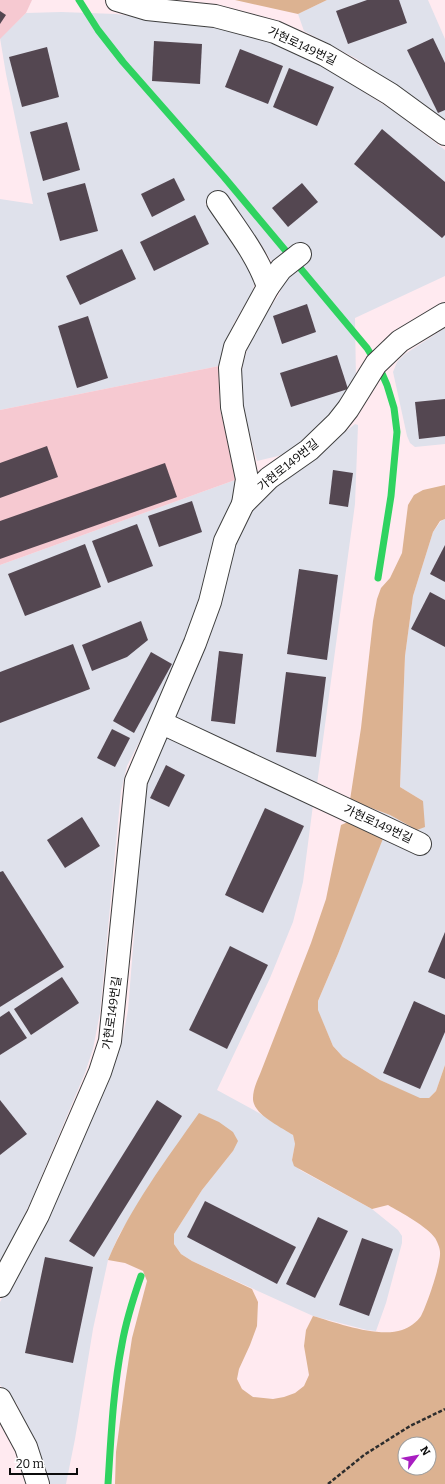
<svg xmlns="http://www.w3.org/2000/svg" width="445" height="1484" font-family="Bitter,'Noto Sans KR',serif">
<rect width="100%" height="100%" fill="#ffeaf0"/>
<g fill="#dfe1eb">
<polygon points="327,0 428,0 445,39 445,121 357,59 304,31 298,14"/>
<polygon points="61,12 116,14 230,30 265,39 323,66 395,112 445,150 445,276 355,318 356,381 340,408 301,447 278,456 257,461 242,405 240,383 243,364 248,347 260,323 280,293 281,277 261,244 223,194 205,204 250,264 255,278 253,291 234,323 226,341 219,366 0,410 0,199 33,204 6,74 0,38 26,13"/>
<polygon points="445,328 445,444 415,447 410,443 407,436 393,372 397,362 405,354"/>
<polygon points="355,424 358,425 355,504 317,784 350,800 390,815 417,830 423,801 400,787 405,656 413,596 433,532 441,521 445,519 445,1065 436,1091 429,1098 420,1099 380,1080 343,1057 333,1046 318,1011 318,1001 338,954 383,836 313,805 303,882 293,922 270,978 217,1090 259,1113 293,1135 295,1144 292,1160 300,1170 372,1209 398,1230 402,1236 402,1243 386,1303 376,1331 367,1330 313,1316 192,1261 181,1254 174,1244 174,1234 202,1190 233,1151 157,1173 119,1235 108,1260 93,1329 75,1439 66,1484 47,1484 26,1424 17,1404 0,1385 0,1302 37,1234 106,1083 122,1041 128,1010 134,935 137,852 146,785 225,569 240,531 250,514 269,492"/>
<polygon points="235,480 233,498 193,622 166,689 127,766 121,791 100,1013 93,1049 85,1073 32,1199 0,1266 0,565"/>
</g>
<g fill="#f6c9d1">
<polygon points="0,0 32,0 26,13 0,39"/>
<polygon points="219,366 220,410 236,468 235,480 0,565 0,410"/>
</g>
<g fill="#dcb291" fill-rule="evenodd">
<polygon points="235,0 327,0 298,14"/>
<polygon points="445,485 445,519 440,521 433,532 413,596 405,656 400,787 423,801 425,827 417,830 390,815 350,800 361,728 373,621 377,599 381,588 390,578 402,553 408,505 414,495 423,490"/>
<path d="M348 822 384 836 338 954 318 1001V1010L333 1046 343 1057 380 1080 420 1098H429L436 1091 445 1065V1484H115L116 1452 125 1384 132 1338 147 1281 143 1271 125 1263 108 1260C131 1206 166 1160 199 1113L219 1122 233 1132 238 1141 233 1151 202 1190 174 1234V1244L181 1254 192 1261 252 1289 258 1302 257 1326 250 1345 239 1369 237 1379 242 1389 253 1397 273 1399 284 1397 295 1393 304 1386 309 1375 304 1346 306 1330 313 1316C337 1323 378 1338 402 1330 409 1328 417 1322 421 1316 427 1305 441 1264 440 1252 440 1248 437 1241 435 1238 428 1227 400 1212 388 1205L372 1209 294 1166 292 1160 295 1144 293 1135C281 1127 252 1114 253 1098 253 1090 257 1081 260 1074L311 943 326 899 341 825ZM405 1444H429V1468H405Z"/>
</g>
<g fill="none" stroke-linecap="round" stroke-linejoin="round">
<g stroke="#2fd360" stroke-width="7">
<polyline points="79,0 98,30 123,62 224,177 367,348 380,369 387,385 394,408 397,432 391,496 378,578"/>
<path d="M108 1484C111 1437 113 1390 122 1344 126 1321 133 1299 141 1276"/>
</g>
</g>
<g fill="#544751">
<polygon points="367,0 399,0 407,23 348,44 336,11"/>
<polygon points="0,11 6,15 0,24"/>
<polygon points="433,38 445,63 445,110 438,113 407,50"/>
<polygon points="154,41 202,44 200,84 152,81"/>
<polygon points="47,47 59,97 22,107 9,57"/>
<polygon points="240,49 283,66 268,104 225,87"/>
<polygon points="289,68 334,87 317,126 273,107"/>
<polygon points="67,122 80,170 43,181 30,132"/>
<polygon points="382,129 445,182 445,235 442,238 354,164"/>
<polygon points="174,178 185,200 152,217 141,194"/>
<polygon points="85,183 98,231 60,241 47,193"/>
<polygon points="302,183 318,202 288,227 272,208"/>
<polygon points="195,215 209,244 154,271 140,242"/>
<polygon points="122,249 136,279 80,305 66,276"/>
<polygon points="307,304 316,332 282,344 273,316"/>
<polygon points="88,316 108,378 77,388 58,326"/>
<polygon points="337,355 348,389 291,407 280,373"/>
<polygon points="445,399 445,436 419,439 415,402"/>
<polygon points="47,446 58,477 0,498 0,463"/>
<polygon points="165,463 177,497 0,559 0,521"/>
<polygon points="333,470 353,473 348,507 329,504"/>
<polygon points="192,501 202,532 159,547 148,516"/>
<polygon points="137,524 153,566 108,583 92,541"/>
<polygon points="85,544 101,587 25,616 8,574"/>
<polygon points="445,545 445,582 430,574"/>
<polygon points="299,569 338,575 327,660 287,654"/>
<polygon points="430,592 445,600 445,647 411,629"/>
<polygon points="141,621 148,640 127,657 92,671 82,645"/>
<polygon points="73,644 90,689 0,723 0,672"/>
<polygon points="219,651 243,654 235,724 211,721"/>
<polygon points="151,652 172,664 134,733 113,721"/>
<polygon points="286,672 326,677 316,757 276,752"/>
<polygon points="112,729 130,738 115,767 97,758"/>
<polygon points="166,765 185,775 169,807 150,798"/>
<polygon points="265,808 304,826 263,913 225,895"/>
<polygon points="82,817 100,846 65,868 47,840"/>
<polygon points="3,871 64,967 0,1007 0,872"/>
<polygon points="445,932 445,979 428,972"/>
<polygon points="230,946 268,965 227,1049 189,1030"/>
<polygon points="62,977 79,1003 31,1035 14,1009"/>
<polygon points="414,1001 445,1015 445,1032 420,1089 383,1073"/>
<polygon points="9,1011 27,1038 0,1055 0,1017"/>
<polygon points="0,1100 27,1134 0,1155"/>
<polygon points="157,1100 182,1116 94,1257 69,1241"/>
<polygon points="205,1201 296,1247 277,1284 187,1237"/>
<polygon points="318,1217 348,1231 315,1298 286,1284"/>
<polygon points="362,1238 393,1249 369,1316 339,1305"/>
<polygon points="45,1257 93,1267 73,1363 25,1353"/>
</g>
<g fill="none" stroke-linecap="round" stroke-linejoin="round">
<defs>
<g id="minor">
<polyline points="117,0 147,9 215,16 275,32 325,55 390,94 445,134"/>
<path d="M218 202C236 229 258 256 268 287L235 347 230 368 232 407 247 479 243 504"/>
<polyline points="268,287 281,269 300,254"/>
<polyline points="162,723 420,844"/>
<polyline points="0,1286 38,1215 100,1072 110,1041 136,781 195,643 210,602 225,541 243,504 269,478 309,450 337,423 348,409 376,364 400,341 445,314"/>
<polyline points="0,1399 26,1447 38,1484"/>
</g>
</defs>
<use href="#minor" stroke="#3e3e3e" stroke-width="24"/>
<polyline stroke="#2d2d2d" stroke-width="2.5" stroke-dasharray="4 2" stroke-linecap="butt" points="328,1484 364,1455 410,1426 445,1409"/>
<use href="#minor" stroke="#fff" stroke-width="22"/>
</g>
<g text-anchor="middle" dominant-baseline="central" stroke-width="4" stroke-linejoin="round" paint-order="stroke">
<g font-size="12" fill="#0b0b0b" stroke="#fff">
<text transform="translate(302 46) rotate(25)">가현로149번길</text>
<text transform="translate(288 465) rotate(-39)">가현로149번길</text>
<text transform="translate(378 824) rotate(25)">가현로149번길</text>
<text transform="translate(112 1013) rotate(-82)">가현로149번길</text>
</g>
</g>
<g transform="translate(417 1456) rotate(58)"><circle r="19" fill="#ffffff" stroke="#9d9d9d"/>
<path d="M0-3L7 15L0 10L-7 15Z" fill="#a81ec1"/>
<text y="-6" font-size="11" font-weight="bold" text-anchor="middle" fill="#0b0b0b">N</text>
</g>
<path d="M10 1468v6h67v-6" fill="none" stroke="#0b0b0b" stroke-width="2"/>
<text x="16" y="1468" font-size="12" fill="#0b0b0b" stroke="#ffffff" stroke-width="3" paint-order="stroke">20 m</text>
</svg>
